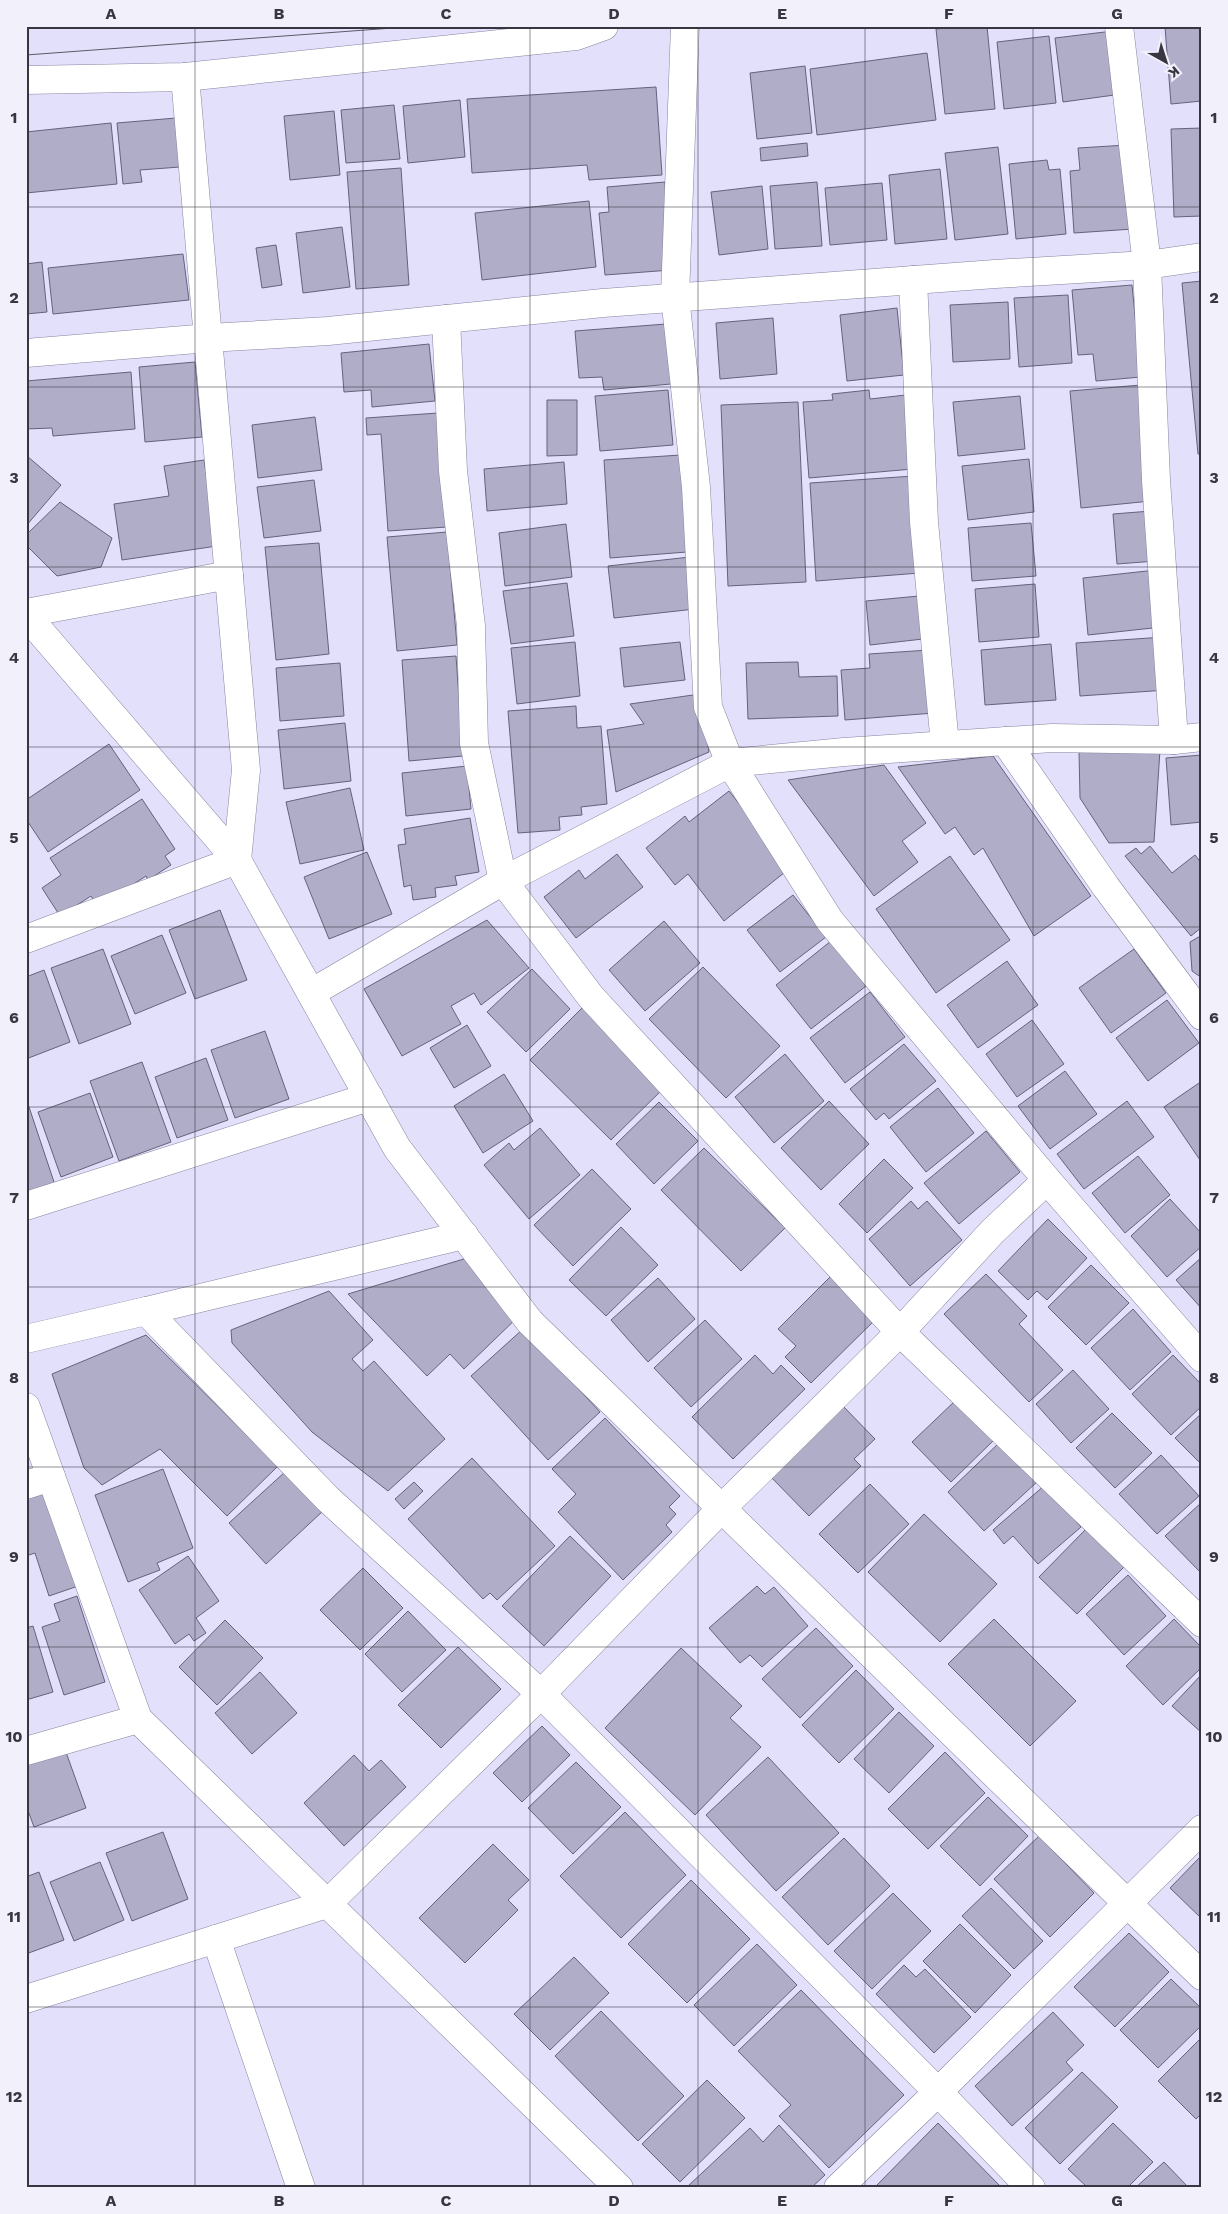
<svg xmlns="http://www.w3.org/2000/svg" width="1228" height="2214" font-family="'Work Sans',sans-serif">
<rect width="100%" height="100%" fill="#e3e0fc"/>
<g fill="#b0adc8" stroke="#66627b">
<polygon points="965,26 987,26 995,109 945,114 936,29"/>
<polygon points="1202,26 1202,101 1171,104 1165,27"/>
<polygon points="1113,31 1122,94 1063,102 1055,38"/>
<polygon points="1049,36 1056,103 1004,109 997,42"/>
<polygon points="927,53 936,120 817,135 810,69"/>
<polygon points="805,66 812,133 757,139 750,73"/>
<polygon points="656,87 662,175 589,180 587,165 472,173 467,99"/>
<polygon points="460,100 465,157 408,163 403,106"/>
<polygon points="394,105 400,159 346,163 341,110"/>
<polygon points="334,111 340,175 290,180 284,116"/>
<polygon points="176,118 180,167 140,170 142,182 123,184 117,123"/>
<polygon points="111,123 117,184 26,193 26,132"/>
<polygon points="1202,128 1202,216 1174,217 1171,129"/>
<polygon points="807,143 808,156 761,161 760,148"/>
<polygon points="1127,145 1133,229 1074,233 1070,171 1080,170 1078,148"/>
<polygon points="998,147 1008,234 955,240 945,153"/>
<polygon points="1047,160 1049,170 1060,169 1066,234 1016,239 1009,164"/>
<polygon points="401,168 409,285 356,289 347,172"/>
<polygon points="940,169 947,239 895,244 889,175"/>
<polygon points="665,182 671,270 605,275 599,213 609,212 607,187"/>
<polygon points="817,182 822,246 775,249 770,186"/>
<polygon points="882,183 887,240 830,245 825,188"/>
<polygon points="762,186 768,249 719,255 711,192"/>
<polygon points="589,201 596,267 482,280 475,213"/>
<polygon points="342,227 350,287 303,293 296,233"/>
<polygon points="276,245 282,285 262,288 256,248"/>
<polygon points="183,254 189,300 53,314 48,268"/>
<polygon points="42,262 47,312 26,314 26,264"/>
<polygon points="1202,281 1202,454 1198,454 1182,283"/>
<polygon points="1132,285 1141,377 1096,381 1093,354 1078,355 1072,290"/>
<polygon points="1068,295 1072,363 1019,367 1014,298"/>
<polygon points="1008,302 1010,359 953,362 950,305"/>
<polygon points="897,308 904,375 847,381 840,315"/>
<polygon points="773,318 777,374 720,379 716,323"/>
<polygon points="666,324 671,384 604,390 602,377 579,378 575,331"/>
<polygon points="429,344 435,401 372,407 371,390 344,392 341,353"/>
<polygon points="195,362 202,437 145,442 139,367"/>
<polygon points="131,372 135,429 53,436 52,428 26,429 26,381"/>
<polygon points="1141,385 1151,501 1081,508 1070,391"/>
<polygon points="668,390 673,445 600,451 595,396"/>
<polygon points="869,390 870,399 906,395 913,469 809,478 803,402 833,400 832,394"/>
<polygon points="1020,396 1025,449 958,456 953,402"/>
<polygon points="547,400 577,400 577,455 547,456"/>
<polygon points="798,402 806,582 728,586 721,405"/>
<polygon points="438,413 447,527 388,531 381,434 367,435 366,418"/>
<polygon points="315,417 322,470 258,478 252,425"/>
<polygon points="681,455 687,552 610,558 604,460"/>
<polygon points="27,456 61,485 26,526 26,457"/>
<polygon points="1029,459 1034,512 968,520 962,466"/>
<polygon points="204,460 217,546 122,560 114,504 169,496 164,466"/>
<polygon points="564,462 567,504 487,511 484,469"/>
<polygon points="914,476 920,573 816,581 810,483"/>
<polygon points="314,480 321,531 264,538 257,487"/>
<polygon points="60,502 112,538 101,567 57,576 26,545 26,535"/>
<polygon points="1151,511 1156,561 1117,564 1113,514"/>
<polygon points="1031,523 1036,576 972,581 968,528"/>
<polygon points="566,524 572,577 505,586 499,533"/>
<polygon points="447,532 457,645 397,651 387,537"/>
<polygon points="319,543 329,654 276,660 265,547"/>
<polygon points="690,557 695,609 614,618 608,566"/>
<polygon points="1156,570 1162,627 1088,635 1083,578"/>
<polygon points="567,583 574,636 511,644 503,591"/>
<polygon points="1035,584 1039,637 979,642 975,589"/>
<polygon points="919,596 923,639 870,645 866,601"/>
<polygon points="1164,637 1167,690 1080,696 1076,643"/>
<polygon points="575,642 580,696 517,704 511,648"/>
<polygon points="680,642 685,680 624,687 620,648"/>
<polygon points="1051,644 1056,700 985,705 981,650"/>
<polygon points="929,650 934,713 845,720 841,670 870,668 869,654"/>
<polygon points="456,656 463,756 409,761 402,660"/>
<polygon points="798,662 799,677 837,676 838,716 748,719 746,663"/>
<polygon points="340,663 344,716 280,721 276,668"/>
<polygon points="700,694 709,752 616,792 607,730 644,724 630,704"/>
<polygon points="576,706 577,728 601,726 607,804 581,807 582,815 559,817 560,830 518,833 508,711"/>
<polygon points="345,723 351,781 284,789 278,730"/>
<polygon points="109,744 140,790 48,852 26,819 26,800"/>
<polygon points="1160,750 1154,842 1109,843 1080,798 1079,751"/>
<polygon points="1202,755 1202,822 1171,825 1166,758"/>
<polygon points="993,756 1091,896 1034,936 983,848 974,855 955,827 945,834 898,767"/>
<polygon points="884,765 926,823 902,841 918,862 874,896 788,780"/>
<polygon points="467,766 471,809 406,816 402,773"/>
<polygon points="350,788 364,850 300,864 286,802"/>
<polygon points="729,791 790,868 724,921 688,874 675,885 646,848 685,816 689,822"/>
<polygon points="142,799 175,849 165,856 171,865 148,880 146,876 98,907 91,896 60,916 42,888 61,875 50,858"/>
<polygon points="470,818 479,872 455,876 457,885 435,888 436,897 413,900 411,885 404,887 398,845 406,844 404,829"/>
<polygon points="1150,846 1172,873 1195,855 1202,864 1202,927 1191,936 1125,856 1136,848 1141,854"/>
<polygon points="367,852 392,914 329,939 304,877"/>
<polygon points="617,854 643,887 576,938 544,897 579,870 585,879"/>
<polygon points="950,856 1010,940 936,993 876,909"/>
<polygon points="793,895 826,937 780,972 747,930"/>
<polygon points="220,910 247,980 195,999 169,930"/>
<polygon points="487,920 529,968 481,1005 474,993 451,1006 461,1024 402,1056 364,989"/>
<polygon points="664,921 700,963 645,1011 609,970"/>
<polygon points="162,935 186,993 135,1014 111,956"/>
<polygon points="1202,935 1202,978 1192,971 1190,942"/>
<polygon points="831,941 866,986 811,1029 776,985"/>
<polygon points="103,949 131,1024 79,1044 51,968"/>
<polygon points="1134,949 1166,993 1111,1033 1079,988"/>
<polygon points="1007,961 1038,1005 978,1048 947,1005"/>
<polygon points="703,967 780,1046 726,1098 649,1019"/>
<polygon points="532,969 570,1009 526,1052 487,1012"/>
<polygon points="44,970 70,1042 26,1059 26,977"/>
<polygon points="870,992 905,1037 845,1083 810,1038"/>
<polygon points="1167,1000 1199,1043 1148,1081 1116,1038"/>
<polygon points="585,1005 666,1086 611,1140 530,1060"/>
<polygon points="1032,1020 1064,1064 1017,1097 986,1054"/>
<polygon points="467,1025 491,1066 454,1088 430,1048"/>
<polygon points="265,1031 289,1099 235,1118 211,1050"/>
<polygon points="904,1044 936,1081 889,1119 884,1113 876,1120 850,1089"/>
<polygon points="785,1054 824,1101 774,1143 735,1097"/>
<polygon points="206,1058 228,1120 177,1138 155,1077"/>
<polygon points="142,1062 171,1142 119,1161 90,1081"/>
<polygon points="1065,1071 1097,1114 1050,1149 1018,1106"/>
<polygon points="504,1074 533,1121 483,1153 454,1106"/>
<polygon points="1202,1081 1202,1163 1164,1107"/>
<polygon points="938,1088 974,1133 926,1172 890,1127"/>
<polygon points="90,1093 113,1157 61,1177 38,1112"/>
<polygon points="27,1101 55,1185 26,1195 26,1101"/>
<polygon points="829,1101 869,1144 821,1190 781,1148"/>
<polygon points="1127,1101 1154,1137 1084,1189 1057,1154"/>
<polygon points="659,1102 698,1141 654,1184 616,1144"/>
<polygon points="540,1128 580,1175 529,1219 484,1165 509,1143 514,1150"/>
<polygon points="986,1131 1020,1172 959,1224 924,1183"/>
<polygon points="704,1148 785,1228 741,1271 661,1190"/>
<polygon points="1138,1156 1170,1195 1125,1233 1092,1193"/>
<polygon points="884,1159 913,1188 867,1233 839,1204"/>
<polygon points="592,1169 631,1209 573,1266 534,1225"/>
<polygon points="1170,1199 1202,1234 1202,1246 1167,1277 1131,1236"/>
<polygon points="911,1201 918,1209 927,1201 962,1240 910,1286 869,1239"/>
<polygon points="1048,1219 1087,1258 1047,1300 1037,1291 1028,1300 998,1271"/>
<polygon points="621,1227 658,1265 606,1316 569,1280"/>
<polygon points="1202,1257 1202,1309 1176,1280"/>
<polygon points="467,1258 521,1314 464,1369 450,1354 427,1376 348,1294"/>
<polygon points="1091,1265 1129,1303 1086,1345 1048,1307"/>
<polygon points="835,1272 879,1316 811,1383 785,1357 796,1346 778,1329"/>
<polygon points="986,1274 1027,1316 1019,1324 1063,1370 1029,1402 944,1314"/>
<polygon points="658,1278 695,1319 648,1362 611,1320"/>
<polygon points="329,1291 373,1340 352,1359 363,1371 374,1361 445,1439 388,1491 312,1432 232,1343 231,1330"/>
<polygon points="1133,1309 1171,1352 1130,1390 1091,1348"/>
<polygon points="705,1320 742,1359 691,1407 654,1368"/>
<polygon points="523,1329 600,1412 548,1460 471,1376"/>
<polygon points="146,1335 278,1466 227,1516 160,1449 102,1485 84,1468 52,1374"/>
<polygon points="755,1355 773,1374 781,1365 805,1389 733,1459 692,1417"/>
<polygon points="1173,1355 1202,1385 1202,1406 1171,1435 1132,1394"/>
<polygon points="1073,1370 1109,1409 1071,1443 1036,1404"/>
<polygon points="956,1400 994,1440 951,1482 912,1442"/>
<polygon points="841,1404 875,1439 854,1459 861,1466 809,1516 768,1474"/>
<polygon points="1112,1413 1152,1453 1115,1488 1076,1448"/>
<polygon points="1202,1413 1202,1465 1175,1438"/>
<polygon points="605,1418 680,1496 669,1507 676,1514 666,1525 672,1532 623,1580 558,1512 576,1494 552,1469"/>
<polygon points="1001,1441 1039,1480 984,1531 948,1492"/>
<polygon points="1161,1455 1199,1496 1157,1534 1119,1494"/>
<polygon points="472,1458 555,1546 497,1600 490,1593 483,1599 408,1519"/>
<polygon points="163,1469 193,1548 157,1563 160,1570 128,1582 95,1495"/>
<polygon points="286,1471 323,1511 266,1564 229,1523"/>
<polygon points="414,1482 423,1491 404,1509 395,1499"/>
<polygon points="870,1484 909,1524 858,1573 819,1534"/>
<polygon points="1045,1485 1081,1527 1038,1564 1013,1536 1004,1544 993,1530"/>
<polygon points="49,1492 81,1585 49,1596 35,1553 26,1556 26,1499"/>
<polygon points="1202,1502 1202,1574 1165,1536"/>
<polygon points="924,1514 997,1584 940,1642 868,1572"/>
<polygon points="1086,1529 1124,1567 1077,1614 1039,1577"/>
<polygon points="570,1536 611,1576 544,1646 502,1606"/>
<polygon points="188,1556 219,1601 196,1618 206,1633 194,1641 189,1634 175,1644 139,1590"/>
<polygon points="363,1568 403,1608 360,1650 320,1610"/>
<polygon points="1128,1575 1166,1616 1124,1655 1086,1614"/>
<polygon points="757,1586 765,1594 774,1587 808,1626 762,1667 750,1655 740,1663 709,1628"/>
<polygon points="77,1596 105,1682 64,1695 42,1627 60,1621 54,1604"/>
<polygon points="408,1611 446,1650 402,1692 365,1654"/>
<polygon points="994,1619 1076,1701 1030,1746 948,1664"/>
<polygon points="1174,1619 1202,1648 1202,1667 1163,1705 1126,1666"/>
<polygon points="225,1620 263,1658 217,1705 179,1667"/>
<polygon points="33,1626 53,1692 26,1700 26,1628"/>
<polygon points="816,1628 853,1666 800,1718 762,1679"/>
<polygon points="458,1647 501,1689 441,1748 398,1705"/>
<polygon points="681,1648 742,1706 730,1718 761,1747 695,1815 605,1728"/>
<polygon points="856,1670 894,1709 839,1763 802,1725"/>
<polygon points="260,1672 297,1713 252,1754 215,1713"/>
<polygon points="1202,1674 1202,1733 1172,1706"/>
<polygon points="899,1712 934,1746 889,1793 854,1759"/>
<polygon points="542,1726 570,1755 522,1802 493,1773"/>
<polygon points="62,1741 86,1808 34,1827 26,1805 26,1754"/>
<polygon points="945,1752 985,1793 928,1849 888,1809"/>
<polygon points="354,1755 369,1771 381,1760 406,1787 344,1846 304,1803"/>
<polygon points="768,1757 839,1833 776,1891 706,1815"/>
<polygon points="576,1762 621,1807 573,1854 528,1808"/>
<polygon points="988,1797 1028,1836 980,1886 940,1846"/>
<polygon points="625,1812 686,1875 621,1938 560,1876"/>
<polygon points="163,1832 188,1899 132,1921 106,1853"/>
<polygon points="1039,1836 1094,1893 1050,1937 994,1879"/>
<polygon points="844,1838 890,1886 828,1945 782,1897"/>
<polygon points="493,1844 529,1880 508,1900 518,1910 465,1963 419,1918"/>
<polygon points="1202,1855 1202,1919 1170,1888"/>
<polygon points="100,1862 124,1920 74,1941 50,1882"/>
<polygon points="39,1872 64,1940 26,1954 26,1877"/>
<polygon points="691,1880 750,1939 687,2003 628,1944"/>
<polygon points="991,1888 1043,1941 1014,1969 962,1916"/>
<polygon points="893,1893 931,1931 872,1989 834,1951"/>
<polygon points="960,1924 1011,1975 975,2013 923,1961"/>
<polygon points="1129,1933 1169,1972 1115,2027 1074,1987"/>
<polygon points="757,1944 797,1985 734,2046 694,2005"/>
<polygon points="574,1957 609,1993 550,2050 514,2014"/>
<polygon points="904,1965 916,1977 925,1969 971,2017 934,2053 876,1994"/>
<polygon points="1171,1979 1202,2009 1202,2025 1158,2068 1120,2030"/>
<polygon points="801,1990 904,2095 829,2168 779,2116 791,2105 738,2051"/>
<polygon points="601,2011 684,2096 638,2141 555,2056"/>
<polygon points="1053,2012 1084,2045 1066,2062 1073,2070 1012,2126 975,2086"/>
<polygon points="1202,2037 1202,2113 1196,2119 1158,2081"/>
<polygon points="1082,2072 1118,2107 1060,2164 1025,2128"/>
<polygon points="707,2080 745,2118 680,2182 642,2144"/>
<polygon points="938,2123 1002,2188 874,2188"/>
<polygon points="1113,2123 1153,2162 1127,2188 1088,2188 1068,2169"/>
<polygon points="779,2125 825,2175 811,2188 687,2187 750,2128 763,2142"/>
<polygon points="1164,2162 1189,2188 1135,2188"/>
</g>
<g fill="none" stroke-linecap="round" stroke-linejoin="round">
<defs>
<g id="minor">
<polyline points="685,26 675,297 696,487 708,707 730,763 830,921 1047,1180 1202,1358"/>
<polyline points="1119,26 1147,265 1156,480 1174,740"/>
<polyline points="26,80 185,77 576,36 604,26"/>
<polyline points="913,280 924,522 945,745"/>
<polyline points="446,319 453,471 471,626 474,743 503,881 591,997 900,1332 1202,1623"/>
<polyline points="26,353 209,338 328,331 603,303 995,274 1147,265 1202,257"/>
<polyline points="26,613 229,575"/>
<polyline points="26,615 237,860 397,1148 530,1322 1202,1976"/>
<polyline points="1005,741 1106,887 1202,1016"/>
<polyline points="26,939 237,860 246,770 185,77"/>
<polyline points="311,993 503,881 730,763 844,752 1052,738 1174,740 1202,737"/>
<polyline points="26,1206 369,1097"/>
<polyline points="146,1311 464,1235"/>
<polyline points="26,1339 146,1311 328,1499 541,1694 938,2092 1031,2188"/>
<polyline points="26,1407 138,1719 619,2188"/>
<polyline points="26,1485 51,1477"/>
<polyline points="26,1751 138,1719"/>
<polyline points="216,1939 301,2188"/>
<polyline points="26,1999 327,1904 541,1694 721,1509 900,1332 992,1232 1047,1180"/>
<polyline points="838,2188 938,2092 1202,1829"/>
</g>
</defs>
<use href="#minor" stroke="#87849e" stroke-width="29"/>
<use href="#minor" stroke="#fff" stroke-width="28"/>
<polyline stroke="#5c5968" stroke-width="1" points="26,55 420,26"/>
</g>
<path fill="none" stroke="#383641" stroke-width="1" stroke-opacity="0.55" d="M195 26V2188M363 26V2188M530 26V2188M698 26V2188M865 26V2188M1033 26V2188M26 207H1202M26 387H1202M26 567H1202M26 747H1202M26 927H1202M26 1107H1202M26 1287H1202M26 1467H1202M26 1647H1202M26 1827H1202M26 2007H1202"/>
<rect width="1228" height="2214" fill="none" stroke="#f1f0fb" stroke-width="55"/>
<g transform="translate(1166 62) rotate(141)" stroke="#f1f0fb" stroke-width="4" paint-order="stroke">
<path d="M0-4L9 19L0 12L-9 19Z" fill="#383641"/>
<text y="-8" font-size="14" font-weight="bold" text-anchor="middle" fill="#383641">K</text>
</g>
<rect x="28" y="28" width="1172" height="2158" fill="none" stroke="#383641" stroke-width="2"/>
<g font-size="16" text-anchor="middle" font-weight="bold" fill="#383641">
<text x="111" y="19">A</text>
<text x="279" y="19">B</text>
<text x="446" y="19">C</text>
<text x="614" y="19">D</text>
<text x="782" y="19">E</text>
<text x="949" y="19">F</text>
<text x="1117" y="19">G</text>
<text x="14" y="123">1</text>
<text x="1214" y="123">1</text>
<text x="14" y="303">2</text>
<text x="1214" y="303">2</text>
<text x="14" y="483">3</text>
<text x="1214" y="483">3</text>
<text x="14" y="663">4</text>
<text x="1214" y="663">4</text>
<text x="14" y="843">5</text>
<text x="1214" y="843">5</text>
<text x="14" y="1023">6</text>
<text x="1214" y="1023">6</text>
<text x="14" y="1203">7</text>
<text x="1214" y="1203">7</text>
<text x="14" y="1383">8</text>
<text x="1214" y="1383">8</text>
<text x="14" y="1562">9</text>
<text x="1214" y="1562">9</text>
<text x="14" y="1742">10</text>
<text x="1214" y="1742">10</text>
<text x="14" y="1922">11</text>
<text x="1214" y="1922">11</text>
<text x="14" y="2102">12</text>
<text x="1214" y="2102">12</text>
<text x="111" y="2206">A</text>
<text x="279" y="2206">B</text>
<text x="446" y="2206">C</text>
<text x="614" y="2206">D</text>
<text x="782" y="2206">E</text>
<text x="949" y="2206">F</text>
<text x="1117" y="2206">G</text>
</g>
</svg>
